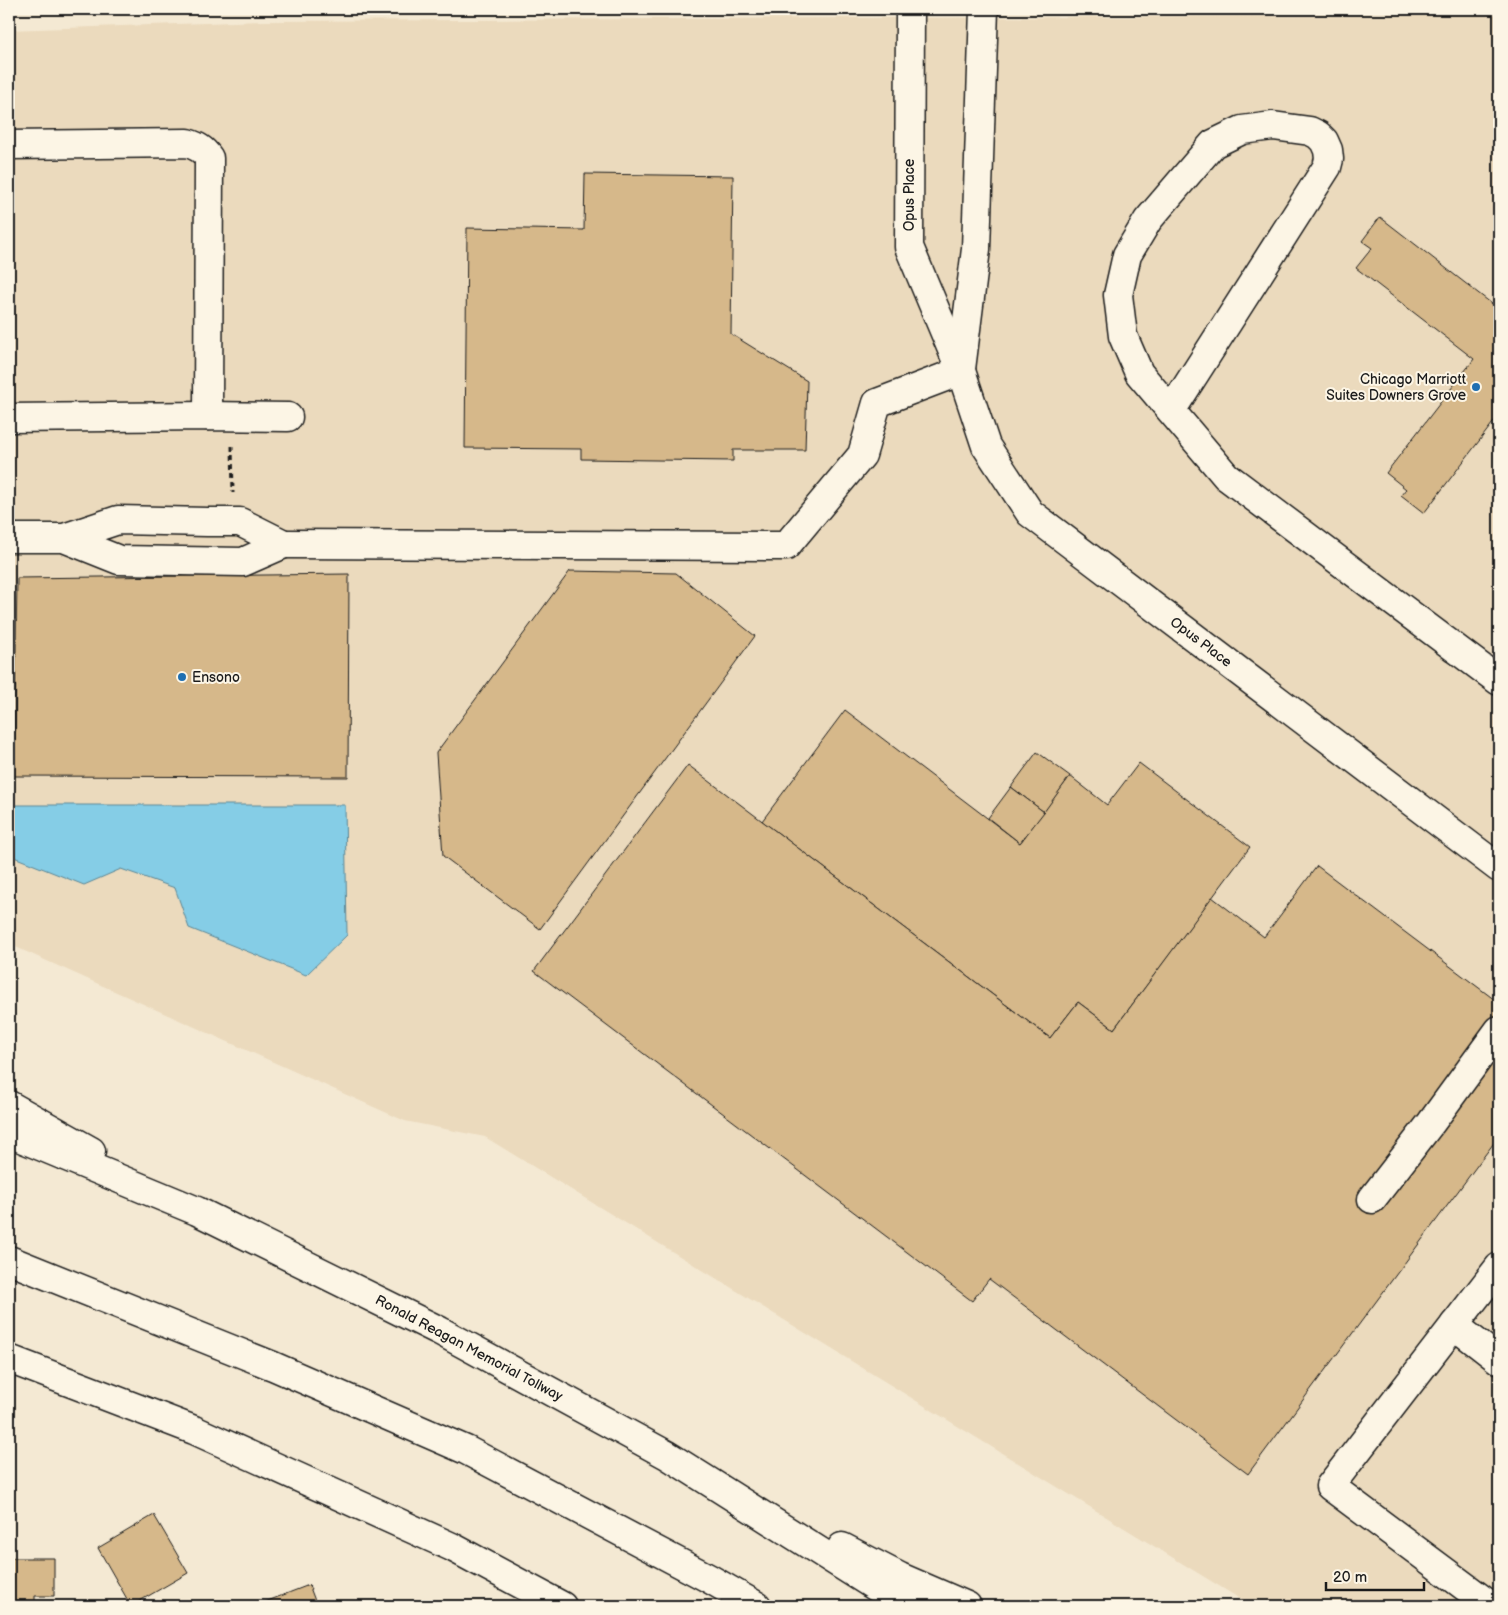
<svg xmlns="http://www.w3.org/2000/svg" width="1508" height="1615" font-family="'Balsamiq Sans',sans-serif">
<rect width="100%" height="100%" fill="#f4e9d3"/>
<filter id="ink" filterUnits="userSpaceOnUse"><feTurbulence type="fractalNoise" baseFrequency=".02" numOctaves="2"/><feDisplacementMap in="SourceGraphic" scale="10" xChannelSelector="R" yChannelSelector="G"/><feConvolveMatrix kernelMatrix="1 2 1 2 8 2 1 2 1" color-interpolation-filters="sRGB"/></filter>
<g filter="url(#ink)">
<polygon fill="#ebdabd" points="1499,15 1499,1606 1308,1606 1242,1600 485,1137 405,1121 9,944 9,30 265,21"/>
<polygon fill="#85cde6" stroke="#5b8695" points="9,805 345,805 347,935 306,975 189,928 175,888 121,869 84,885 9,855"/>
<g fill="#d6b88a" stroke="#1c1c1c">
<polygon points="585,174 733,176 731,334 807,381 805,450 733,450 733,461 581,459 581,449 465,448 467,228 584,230"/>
<polygon points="1380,217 1496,307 1499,302 1499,415 1424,513 1401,495 1406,489 1386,473 1474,359 1356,268 1372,248 1362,241"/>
<polygon points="570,571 676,573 755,636 540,929 443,856 436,753"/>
<polygon points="349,574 348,777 14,776 17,578"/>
<polygon points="845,710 1020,843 1070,776 1107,805 1139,763 1250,847 1114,1029 1078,1002 1050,1038 762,821"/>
<polygon points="1037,752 1070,776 1044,812 1011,787"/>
<polygon points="688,765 1050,1038 1078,1002 1114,1029 1212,897 1264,937 1317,866 1499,1003 1499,1136 1248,1474 989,1279 972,1301 534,971"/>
<polygon points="1011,787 1044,812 1020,843 988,818"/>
<polygon points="154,1515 188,1573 131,1606 98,1548"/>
<polygon points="9,1558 54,1558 54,1596 35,1596 35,1606 9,1606"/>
<polygon points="309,1585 317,1606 267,1606 265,1602"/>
</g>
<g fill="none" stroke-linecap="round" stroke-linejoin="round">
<defs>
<g id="minor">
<polyline points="910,9 909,247 961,371 986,446 1030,513 1499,868"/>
<path d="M9 145 187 143C197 146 203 149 209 158L208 416"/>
<polyline points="961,369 976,249 984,9"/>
<polyline points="1171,411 1327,167 1329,159 1328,150 1324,141 1318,135 1310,131 1273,126 1242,130 1213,144 1148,220 1127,255 1118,295 1123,336 1139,373 1226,476 1499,681"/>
<polyline points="9,418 208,416 288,417"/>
<polyline points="9,538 64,538 118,520 207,522 240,522 284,544 243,562 119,560 64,538"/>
<polyline points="284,544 786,546 862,455 877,403 961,371"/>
<polyline points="1372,1199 1431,1123 1499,1030"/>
<polyline points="1454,1325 1499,1360"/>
<polyline points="1491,1606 1330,1486 1499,1267"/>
</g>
<g id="highway">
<polyline points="9,1105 91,1151"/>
<polyline points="9,1133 197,1211 440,1331 667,1455 906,1606"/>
<polyline points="9,1260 273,1366 466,1450 710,1579 757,1606"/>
<polyline points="9,1359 194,1430 452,1547 562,1606"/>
<polyline points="842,1547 900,1577 967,1606"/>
</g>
</defs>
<use href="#minor" stroke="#1c1c1c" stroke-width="31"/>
<use href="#highway" stroke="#1c1c1c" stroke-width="31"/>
<polyline stroke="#1c1c1c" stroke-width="3" stroke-dasharray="5 4" stroke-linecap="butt" points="232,446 233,493"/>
<use href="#minor" stroke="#fcf5e5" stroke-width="28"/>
<use href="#highway" stroke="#fcf5e5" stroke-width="28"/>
</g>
</g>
<g fill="#1f6fb2" stroke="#fcf5e5" stroke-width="2">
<circle cx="1476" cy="387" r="5"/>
<circle cx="182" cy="677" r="5"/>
</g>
<g text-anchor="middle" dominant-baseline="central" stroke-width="4" stroke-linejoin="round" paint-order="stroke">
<g font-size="14" fill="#1c1c1c" stroke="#fcf5e5">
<text transform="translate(909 195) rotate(-90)">Opus Place</text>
<text transform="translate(1201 642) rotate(37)">Opus Place</text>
<text transform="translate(469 1348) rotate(28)">Ronald Reagan Memorial Tollway</text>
</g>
<g font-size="14" fill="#1c1c1c" stroke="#fcf5e5" text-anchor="end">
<text x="1466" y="379">Chicago Marriott<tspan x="1466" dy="16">Suites Downers Grove</tspan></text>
<text x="192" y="677" text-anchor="start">Ensono</text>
</g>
</g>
<rect width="1508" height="1615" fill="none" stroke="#fcf5e5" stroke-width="30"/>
<rect x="15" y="15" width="1478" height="1585" fill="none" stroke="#1c1c1c" stroke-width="2" filter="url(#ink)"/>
<path d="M1326 1582v8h98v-8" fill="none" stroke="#1c1c1c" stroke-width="2.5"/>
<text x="1333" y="1582" font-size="15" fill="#1c1c1c" stroke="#fcf5e5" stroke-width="4" paint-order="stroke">20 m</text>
</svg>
